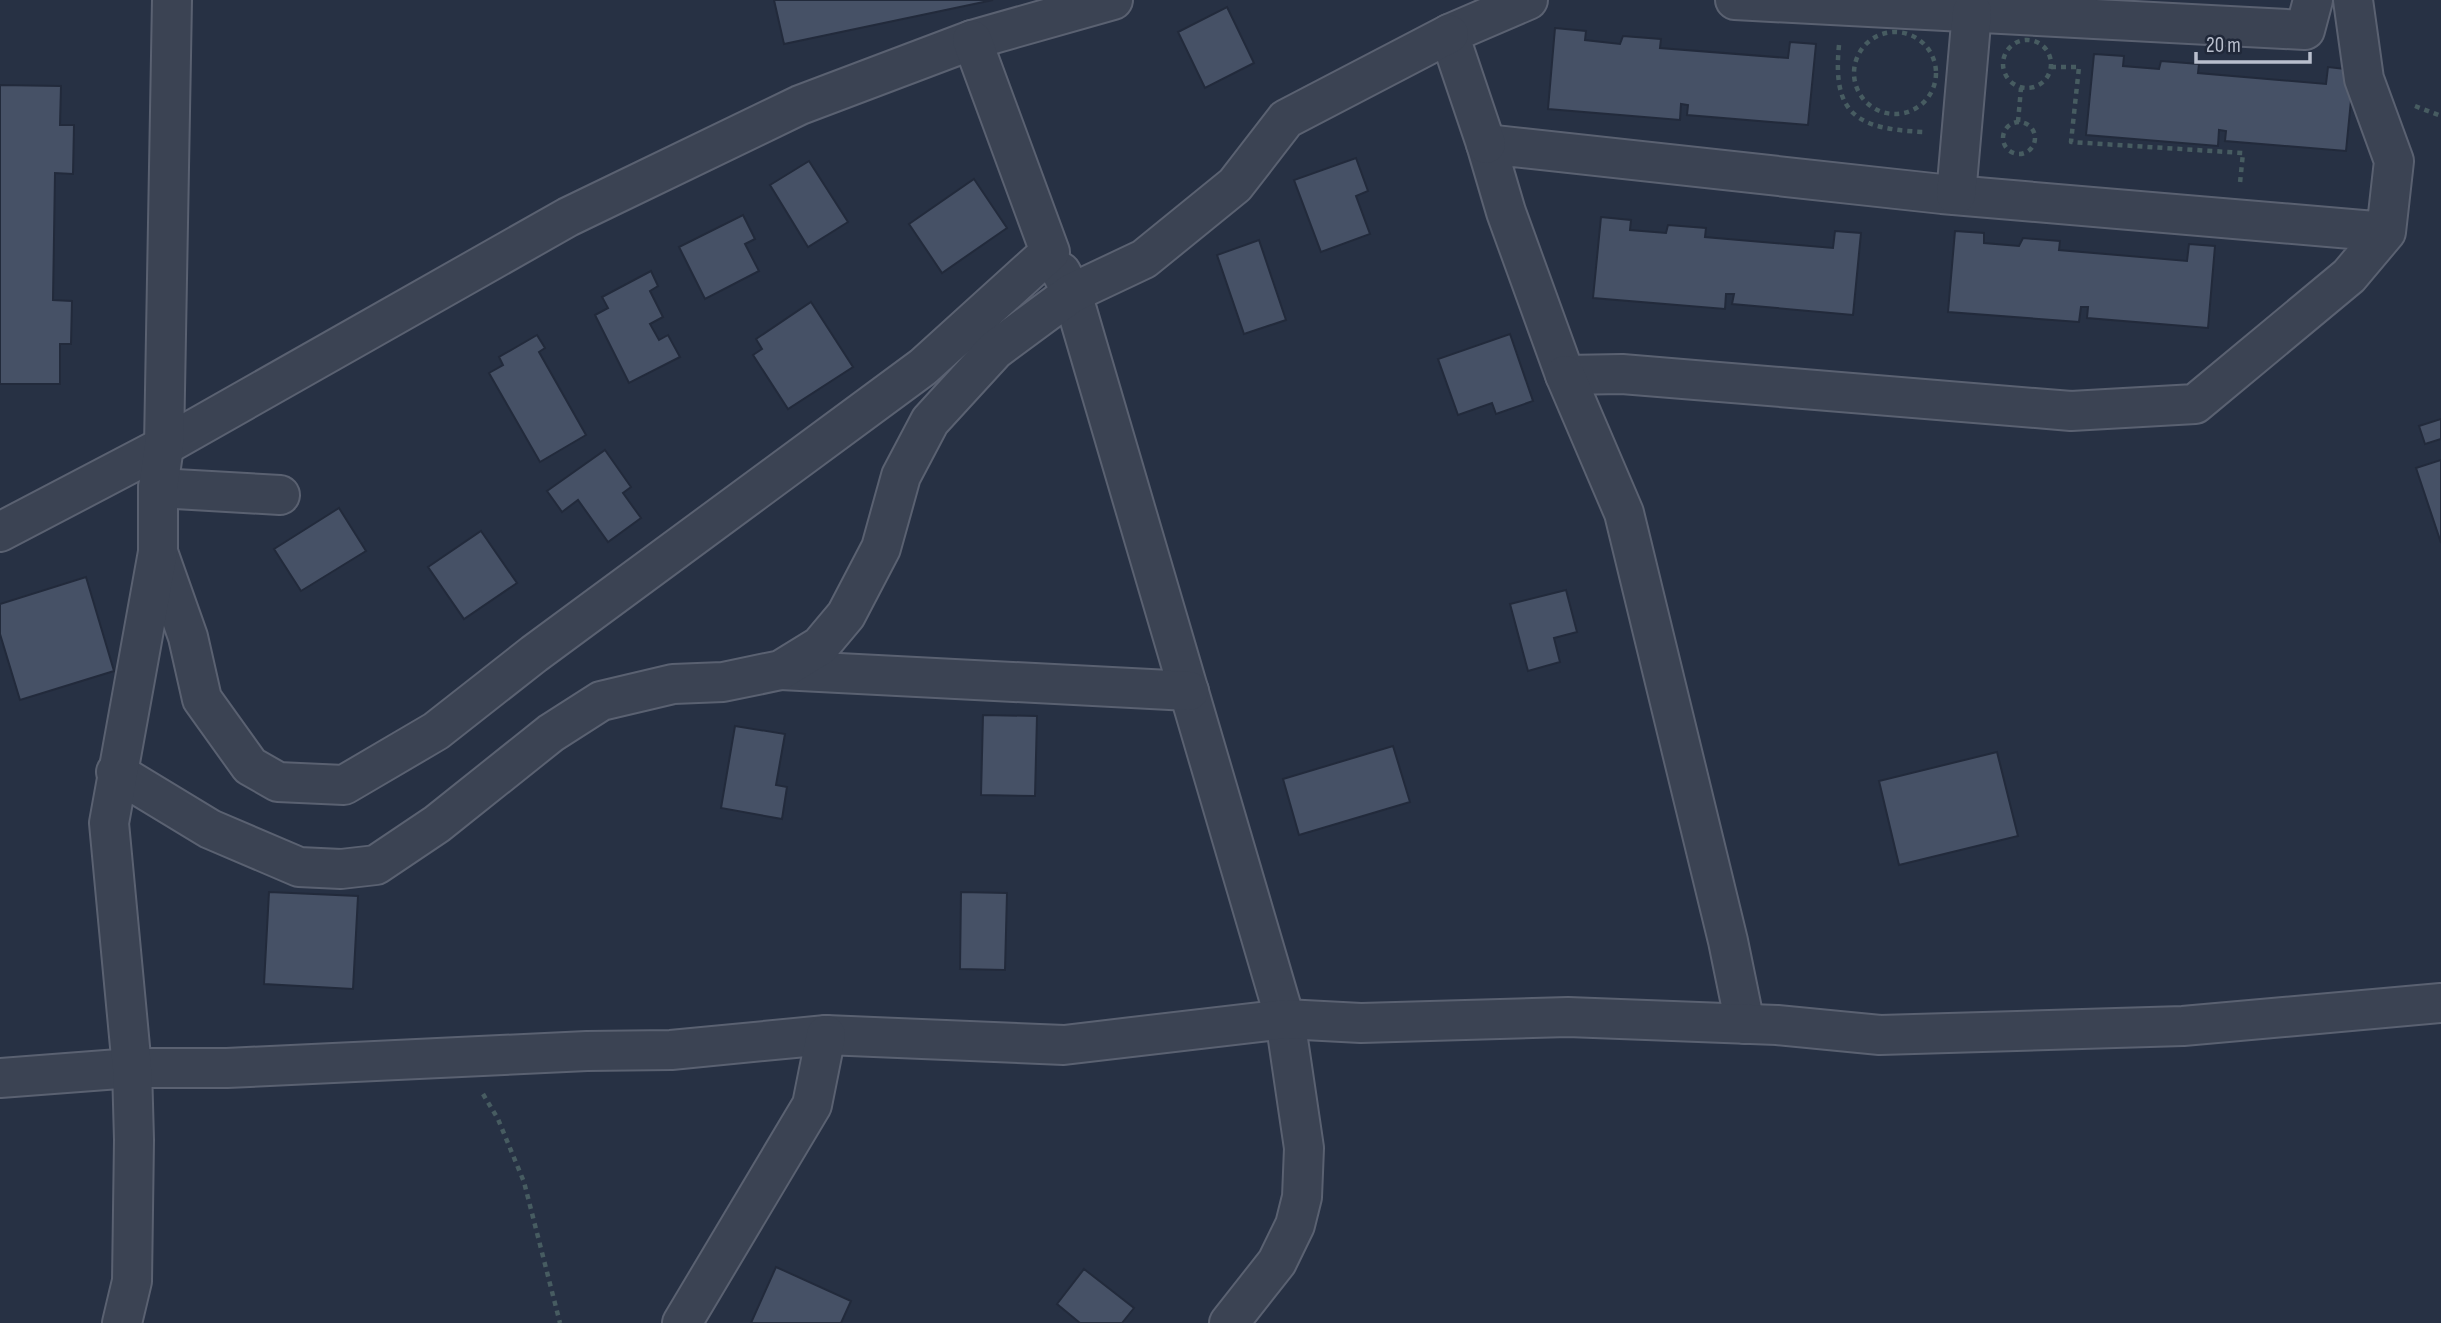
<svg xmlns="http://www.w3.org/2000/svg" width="2441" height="1323" font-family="'Sofia Sans Condensed',sans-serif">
<rect width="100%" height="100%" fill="#273144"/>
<g fill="#465166" stroke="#222a3b" stroke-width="2">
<polygon points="774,0 993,0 784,44"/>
<polygon points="1227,7 1254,63 1205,88 1178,32"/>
<polygon points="1555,28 1586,31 1585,40 1620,44 1623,36 1661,39 1660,48 1788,58 1790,42 1816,44 1808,125 1687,115 1688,105 1681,104 1680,120 1548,109"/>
<polygon points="2094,54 2124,56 2123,66 2159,69 2161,61 2199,64 2198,73 2326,84 2328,67 2354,70 2346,151 2225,141 2226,131 2219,130 2218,146 2086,135"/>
<polygon points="0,85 61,86 60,125 74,125 73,174 55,173 53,300 72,301 71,344 60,344 60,384 0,384"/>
<polygon points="1356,158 1368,191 1356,196 1370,234 1321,252 1294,180"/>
<polygon points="809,161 848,222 808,247 770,185"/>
<polygon points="974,179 1007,228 942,273 909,224"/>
<polygon points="743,215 755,239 745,244 759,271 705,299 679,247"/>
<polygon points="1601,217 1631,220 1630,230 1666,233 1668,225 1706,228 1705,237 1833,248 1835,231 1861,233 1853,315 1732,304 1734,294 1726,294 1725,309 1593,298"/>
<polygon points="1955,231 1984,233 1984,243 2019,246 2023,238 2060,241 2059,250 2187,261 2189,244 2215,246 2208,328 2087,318 2088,307 2081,307 2079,322 1948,312"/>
<polygon points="1259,240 1286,320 1244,334 1217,255"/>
<polygon points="651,271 658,286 650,291 663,317 650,324 659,340 668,335 680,357 629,383 595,315 608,308 602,297"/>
<polygon points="811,302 853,367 788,409 753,355 762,349 756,339"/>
<polygon points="1510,334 1533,401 1496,414 1492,403 1458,415 1438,359"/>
<polygon points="537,335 545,348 539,352 586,435 540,462 489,373 503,365 499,357"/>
<polygon points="2441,419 2441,439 2425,444 2419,426"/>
<polygon points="605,450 631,487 623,493 641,518 608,542 578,500 562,512 547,491"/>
<polygon points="2441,460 2441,543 2416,468"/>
<polygon points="339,508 366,551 301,591 274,549"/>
<polygon points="481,531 517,583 464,619 428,567"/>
<polygon points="86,577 114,671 20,700 0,634 0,604"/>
<polygon points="1566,590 1577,632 1554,638 1560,662 1528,671 1510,604"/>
<polygon points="983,715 1037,716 1035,796 981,795"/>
<polygon points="735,726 785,734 776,785 787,787 782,819 721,808"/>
<polygon points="1393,746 1410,802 1299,835 1283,779"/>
<polygon points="1997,752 2018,836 1899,865 1879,781"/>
<polygon points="269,892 358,896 353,989 264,984"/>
<polygon points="961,892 1007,893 1005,970 960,969"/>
<polygon points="776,1267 851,1301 841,1323 751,1323"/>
<polygon points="1084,1269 1134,1308 1122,1323 1080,1323 1057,1304"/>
</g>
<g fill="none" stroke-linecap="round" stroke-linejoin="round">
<defs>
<g id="street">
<polyline points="1735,0 2305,30 2313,0"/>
<polyline points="2353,0 2364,79 2394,161 2386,232 2349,276 2195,404 2071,411 1622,374 1565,375 1506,212 1486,144 1942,194 2386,232"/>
<polyline points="1486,144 1449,34 1528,0"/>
<polyline points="1956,195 1972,12"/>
<polyline points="1061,272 1072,293 1285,1019 1304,1148 1302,1197 1295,1225 1277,1262 1229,1323"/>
<polyline points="1565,375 1624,513 1728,941 1745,1024"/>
<polyline points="158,488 280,495"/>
<polyline points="0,532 164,446 568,217 800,105 972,40 1113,0"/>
<polyline points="158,552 188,637 202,699 250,766 278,782 344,785 436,731 534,654 923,367 1050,252 972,40"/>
<polyline points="781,670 1189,691"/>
<polyline points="116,772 210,829 299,867 341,869 376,865 437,824 551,733 601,701 673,684 723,682 781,670 820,646 846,615 881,548 901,476 930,421 995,350 1072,293 1144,259 1235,185 1286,119 1449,34"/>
<polyline points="0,1078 132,1068 227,1068 587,1051 671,1050 826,1035 1064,1045 1285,1019 1361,1023 1568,1017 1777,1025 1880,1035 2183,1026 2441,1003"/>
<polyline points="122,1323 132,1281 134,1140 132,1068 109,823 158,552 158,488 164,446 172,0"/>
<polyline points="682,1323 812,1105 826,1035"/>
</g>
</defs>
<use href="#street" stroke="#5a6171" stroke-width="42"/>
<g stroke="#475c61" stroke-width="4.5" stroke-dasharray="5 5" stroke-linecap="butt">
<circle cx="1895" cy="73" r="41"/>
<circle cx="2027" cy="64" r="24"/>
<path d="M1839 45C1832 115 1857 129 1924 132"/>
<polyline points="2051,67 2079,67 2071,142 2243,153 2240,183"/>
<polyline points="2415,106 2441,116"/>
<polyline points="2018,122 2021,88"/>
<circle cx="2019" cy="138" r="16"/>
<polyline points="483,1094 498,1119 524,1182 560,1323"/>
</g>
<use href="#street" stroke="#3b4353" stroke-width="38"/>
</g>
<path d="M2196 52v10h114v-10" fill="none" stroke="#b9bfcd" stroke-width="3.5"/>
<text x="2206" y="52" font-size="21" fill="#b9bfcd" stroke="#202839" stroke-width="5" paint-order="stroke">20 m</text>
</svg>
